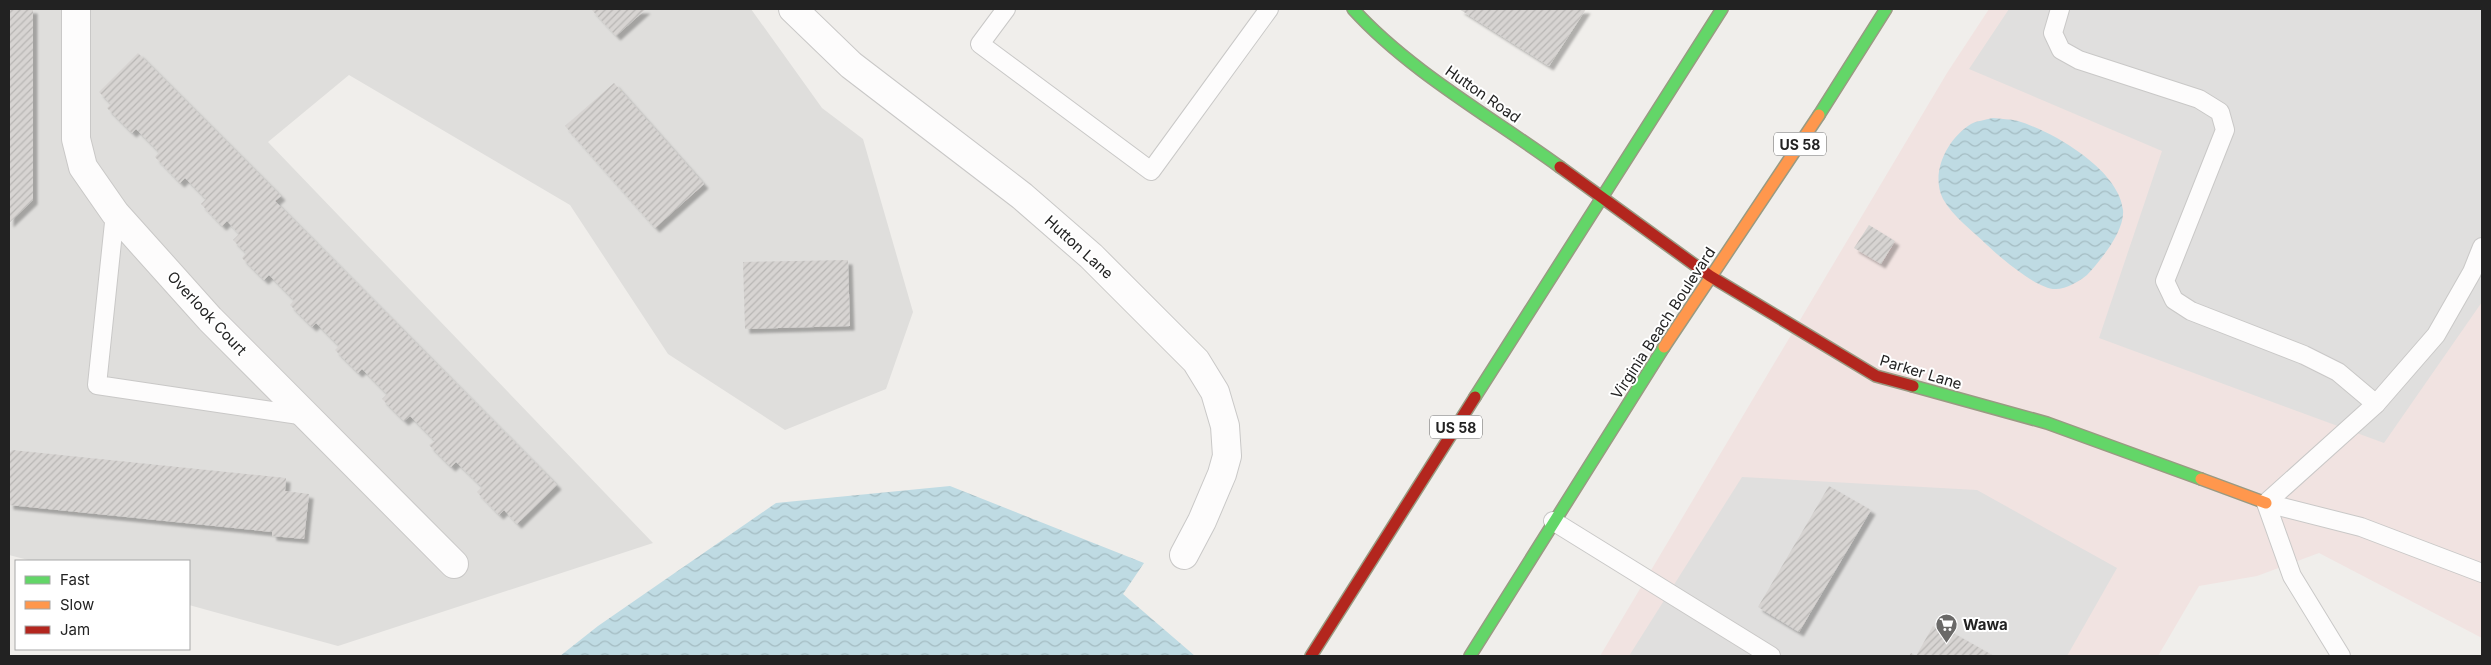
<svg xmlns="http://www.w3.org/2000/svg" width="2491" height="665" font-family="Inter,sans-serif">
<defs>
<pattern id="water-waves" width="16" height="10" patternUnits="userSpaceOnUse" patternTransform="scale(1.25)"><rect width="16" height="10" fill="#bfdbe3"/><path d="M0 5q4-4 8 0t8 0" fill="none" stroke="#a4bcc2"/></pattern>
<pattern id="building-hatch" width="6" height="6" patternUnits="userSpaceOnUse" patternTransform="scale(1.25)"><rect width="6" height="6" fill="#d7d4d2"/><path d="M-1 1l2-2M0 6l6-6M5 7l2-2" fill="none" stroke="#b8b6b4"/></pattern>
<filter id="shadow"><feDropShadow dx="4.5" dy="4.5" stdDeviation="1" flood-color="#0004"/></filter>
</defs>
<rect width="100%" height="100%" fill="#f0eeeb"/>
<polygon fill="#dfdedc" points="9,9 751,9 822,108 863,139 913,312 886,389 785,430 668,354 570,205 349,75 268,142 653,543 338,646 189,605 189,561 32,561 9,555"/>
<polygon fill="#f1e3e1" points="1989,9 2482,9 2482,638 2319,553 2257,576 2199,586 2158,656 1600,656 1947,73"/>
<g fill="#e0dfde">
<polygon points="2009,9 2482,9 2482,302 2384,443 2099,338 2162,151 1969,69"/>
<polygon points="1742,477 1977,490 2117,568 2067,656 1629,656"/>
</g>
<g fill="url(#water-waves)">
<path d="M1992 118C2001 119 2010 119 2018 121 2054 132 2119 170 2123 210 2125 231 2100 261 2087 275 2080 281 2066 289 2056 289 2038 290 2001 258 1987 245 1973 231 1953 217 1943 199 1930 173 1947 139 1971 124 1976 121 1986 120 1992 118Z"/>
<polygon points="950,486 1144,563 1123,594 1195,656 560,656 598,626 776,503"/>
</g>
<g fill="url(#building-hatch)" filter="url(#shadow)">
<polygon points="9,9 33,9 33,200 9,223"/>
<polygon points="591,9 646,9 616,36"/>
<polygon points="1459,9 1586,9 1549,66"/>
<polygon points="138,53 281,196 275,201 557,485 517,524 504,510 499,515 477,492 482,487 456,462 451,467 429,445 435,441 410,416 404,421 382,399 387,394 362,369 358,373 335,350 339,346 316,323 312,327 290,305 294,300 269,275 264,280 242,258 246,253 233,240 239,234 227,221 222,226 201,204 206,199 185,178 180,183 155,157 159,152 136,129 132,133 107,108 111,104 99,92"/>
<polygon points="614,83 704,184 655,228 565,126"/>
<polygon points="1869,225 1895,241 1881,264 1854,248"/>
<polygon points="848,260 850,326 745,329 743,262"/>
<polygon points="12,450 286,478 285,491 309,494 304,539 272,536 272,532 9,505 9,453"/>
<polygon points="1829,486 1871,510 1799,632 1758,607"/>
<polygon points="1933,626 1946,634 1948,630 1994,656 1909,656 1911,653 1916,656"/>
</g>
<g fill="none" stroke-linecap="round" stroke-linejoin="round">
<defs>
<g id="lane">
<polyline points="1006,9 980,44 1151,171 1269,9"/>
<polyline points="2060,9 2053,33 2061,50 2079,60 2199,99 2220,112 2225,130 2165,281 2174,300 2191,311 2304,355 2338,372 2376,404"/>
<polyline points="115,213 97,385 306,416"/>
<polyline points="2266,503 2376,404 2436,335 2472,272 2482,247"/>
<polyline points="2266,503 2361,527 2482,573"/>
<polyline points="2266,503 2292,576 2341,656"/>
<polyline points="1553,521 1771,656"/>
</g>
<g id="street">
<polyline points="76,9 76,139 83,167 115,213 210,319 454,564"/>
<polyline points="793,9 851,65 1022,196 1091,256 1196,361 1215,392 1225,426 1227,456 1222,474 1202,521 1184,555"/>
</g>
<g id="fast">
<path d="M1353 9C1409 71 1493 118 1560 167"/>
<polyline points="1819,115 1886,9"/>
<polyline points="1913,386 2047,423 2201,479"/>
<polyline points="1475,397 1722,9"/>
<polyline points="1470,656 1664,347"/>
</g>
<g id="slow">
<polyline points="1664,347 1819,115"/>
<polyline points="2201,479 2266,503"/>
</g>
<g id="jam">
<polyline points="1560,167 1710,276 1876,376 1913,386"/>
<polyline points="1311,656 1475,397"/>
</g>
</defs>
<use href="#lane" stroke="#c9c8c7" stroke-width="20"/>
<use href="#street" stroke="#c9c8c7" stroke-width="30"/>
<use href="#fast" stroke="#999a82" stroke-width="14"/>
<use href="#slow" stroke="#999a82" stroke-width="14"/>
<use href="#jam" stroke="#999a82" stroke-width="14"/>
<use href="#lane" stroke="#fdfcfc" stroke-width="18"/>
<use href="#street" stroke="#fdfcfc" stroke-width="28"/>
<use href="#fast" stroke="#63d668" stroke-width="11"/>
<use href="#slow" stroke="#ff974d" stroke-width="11"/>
<use href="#jam" stroke="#b3261e" stroke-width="11"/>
</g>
<defs>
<symbol id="supermarket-pin" viewBox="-11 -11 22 30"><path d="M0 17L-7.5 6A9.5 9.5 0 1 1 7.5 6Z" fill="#6a6968" stroke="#fff"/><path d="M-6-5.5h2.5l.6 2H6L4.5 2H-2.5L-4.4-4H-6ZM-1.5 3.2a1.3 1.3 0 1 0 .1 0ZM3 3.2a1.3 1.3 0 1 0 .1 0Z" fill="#fff"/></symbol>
</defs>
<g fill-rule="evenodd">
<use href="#supermarket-pin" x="1934" y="612" width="25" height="34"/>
</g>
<g text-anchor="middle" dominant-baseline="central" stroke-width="4" stroke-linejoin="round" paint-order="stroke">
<g fill="#fff" stroke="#646464" stroke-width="1">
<rect x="1774" y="132.5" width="52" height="23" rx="4"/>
<rect x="1430" y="415.5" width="52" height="23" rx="4"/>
</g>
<g font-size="14" font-weight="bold" fill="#222">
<text x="1800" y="144">US 58</text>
<text x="1456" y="427">US 58</text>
</g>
<g font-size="15" fill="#222" stroke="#fff">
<text transform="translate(1483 94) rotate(35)">Hutton Road</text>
<text transform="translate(1079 247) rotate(42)">Hutton Lane</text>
<text transform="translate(207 313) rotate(47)">Overlook Court</text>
<text transform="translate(1663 323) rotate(-57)">Virginia Beach Boulevard</text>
<text transform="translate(1921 372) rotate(17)">Parker Lane</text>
</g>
<g font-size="15" font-weight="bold" fill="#222" stroke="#fff" text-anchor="start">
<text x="1963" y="624">Wawa</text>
</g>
</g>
<rect width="2491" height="665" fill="none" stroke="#222222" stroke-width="20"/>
<rect x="15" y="560" width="175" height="90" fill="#ffffff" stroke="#a7a7a7"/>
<rect x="25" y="576" width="25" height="8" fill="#63d668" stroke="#a7a7a7"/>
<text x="60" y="585" font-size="15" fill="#222222">Fast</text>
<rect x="25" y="601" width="25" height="8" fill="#ff974d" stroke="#a7a7a7"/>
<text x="60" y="610" font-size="15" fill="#222222">Slow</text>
<rect x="25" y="626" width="25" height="8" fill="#b3261e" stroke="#a7a7a7"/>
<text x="60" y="635" font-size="15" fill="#222222">Jam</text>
</svg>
